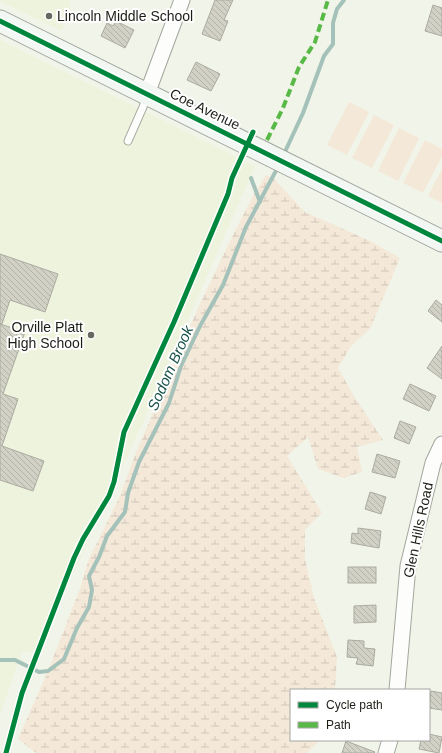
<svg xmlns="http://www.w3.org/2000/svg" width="442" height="753" font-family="Arial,sans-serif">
<defs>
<pattern id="wetland-marsh" width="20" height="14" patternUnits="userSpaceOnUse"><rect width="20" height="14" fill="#f4e8d8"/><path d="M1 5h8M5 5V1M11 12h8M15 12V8" fill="none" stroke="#d1c7b9"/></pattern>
<pattern id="building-back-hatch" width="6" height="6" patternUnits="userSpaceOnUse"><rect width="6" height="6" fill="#d2d1c5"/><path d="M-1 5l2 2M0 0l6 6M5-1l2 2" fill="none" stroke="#b4b3a8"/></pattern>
</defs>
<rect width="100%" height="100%" fill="#f1f4e8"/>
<g fill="#edf3dc">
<polygon points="0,0 71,0 62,31 0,1"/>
<polygon points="0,40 255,166 143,422 81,556 38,652 22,652 0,714"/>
</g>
<g fill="#f4e8d8">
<polygon points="349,102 369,112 347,155 327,145"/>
<polygon points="374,115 394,125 372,168 352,158"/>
<polygon points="399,128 419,138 398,181 378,171"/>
<polygon points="425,140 442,149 442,156 423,193 403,183"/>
<polygon points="442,169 442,203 428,196"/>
</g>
<polygon fill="url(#wetland-marsh)" points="266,175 273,178 305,212 370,241 400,258 370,329 351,346 338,368 354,396 383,440 357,447 362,472 343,478 318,469 308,437 287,456 322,513 305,530 305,559 314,598 337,657 335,690 291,690 291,740 320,740 307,753 36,753 18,739 48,671 81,586 88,561 120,496 135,455 198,308 232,237 254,194"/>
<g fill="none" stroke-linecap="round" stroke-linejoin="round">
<g stroke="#a4c2b9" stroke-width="4">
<polyline points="283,156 303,113 324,56 333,44 333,23 337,9 344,0"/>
<polyline points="251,178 260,202"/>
<polyline points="0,660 15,660 39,672 48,671 64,659 77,628 89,607 92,590 89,576 99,557 107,536 125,512 128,493 139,462 169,403 181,366 200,326 223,285 246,227 279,165"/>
</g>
</g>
<g fill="url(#building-back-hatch)" stroke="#ababa1">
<polygon points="215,0 233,0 224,20 228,21 220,41 202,34"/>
<polygon points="433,5 442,8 442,36 425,31"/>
<polygon points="116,21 134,30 125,48 101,36 107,23 113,26"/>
<polygon points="196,62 220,74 211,91 187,80"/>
<polygon points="0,254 58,274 45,312 10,300 2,324 0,324"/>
<polygon points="436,300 442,305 442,322 428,311"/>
<polygon points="0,324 25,332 3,394 18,399 2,446 44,461 33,491 0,480"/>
<polygon points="442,346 442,379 427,368"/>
<polygon points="410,384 436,396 429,411 403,399"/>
<polygon points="400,421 416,427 409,444 394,438"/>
<polygon points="377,454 400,461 395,478 372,472"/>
<polygon points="370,492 386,497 381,514 365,509"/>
<polygon points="358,528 381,531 379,548 351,543 352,533 358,534"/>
<rect x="348" y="567" width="28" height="16"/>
<polygon points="376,605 376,622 354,623 354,606"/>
<polygon points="348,640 364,641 364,648 375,649 373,666 356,664 358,658 347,657"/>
<polygon points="431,691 442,693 442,710 429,708"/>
<polygon points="429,734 442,737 439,753 419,749 421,740 429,740"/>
<polygon points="346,741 375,752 374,753 342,753"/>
</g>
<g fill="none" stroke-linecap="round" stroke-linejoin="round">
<defs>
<polyline id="lane" points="128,141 143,107 147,95"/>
<g id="street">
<polyline points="147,94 182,0"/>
<polyline points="397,690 408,566 433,463 442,444"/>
<polyline points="386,753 390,740"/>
</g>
<polyline id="secondary" points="0,21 442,241"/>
</defs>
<use href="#lane" stroke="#a3a69d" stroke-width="9"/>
<use href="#street" stroke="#a3a69d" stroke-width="17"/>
<use href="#secondary" stroke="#a3a69d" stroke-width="23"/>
<use href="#lane" stroke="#fdfdfc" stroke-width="7"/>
<use href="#street" stroke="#fdfdfc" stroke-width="15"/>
<use href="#secondary" stroke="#f3f7f3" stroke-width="21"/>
<polyline stroke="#58b947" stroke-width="4" stroke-dasharray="8 4" stroke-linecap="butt" points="267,140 283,108 299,67 315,42 328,0"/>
<defs>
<g id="cycleway">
<polyline points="0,21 442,241"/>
<polyline points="6,753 22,693 74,558 83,539 109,496 114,482 124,432 174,322 228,194 232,178 253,132"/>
</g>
</defs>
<use href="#cycleway" stroke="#fff" stroke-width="8"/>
<use href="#cycleway" stroke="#00873e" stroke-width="5"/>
</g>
<g fill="#676960" stroke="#fff" stroke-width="1.5">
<circle cx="49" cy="16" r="4"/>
<circle cx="91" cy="335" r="4"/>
</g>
<g text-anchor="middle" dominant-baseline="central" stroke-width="4" stroke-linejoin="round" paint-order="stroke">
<g font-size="14" fill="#1c1e16" stroke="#fff" text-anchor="start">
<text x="57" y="16">Lincoln Middle School</text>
<text x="83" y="327" text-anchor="end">Orville Platt<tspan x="83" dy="16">High School</tspan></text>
</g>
<g font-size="14" fill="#1c1e16" stroke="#fff">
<text transform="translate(205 109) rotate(26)">Coe Avenue</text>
<text transform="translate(418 530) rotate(-78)">Glen Hills Road</text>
</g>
<g font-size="15" font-style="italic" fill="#18534a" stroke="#fff">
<text transform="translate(170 368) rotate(-66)">Sodom Brook</text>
</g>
</g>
<rect x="290" y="689" width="140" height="52" fill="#ffffff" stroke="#a4a5a2"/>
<rect x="298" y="702" width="20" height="6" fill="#00873e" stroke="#a4a5a2"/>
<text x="326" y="709" font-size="12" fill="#1c1e16">Cycle path</text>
<rect x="298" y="722" width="20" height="6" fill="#58b947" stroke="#a4a5a2"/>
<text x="326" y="729" font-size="12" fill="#1c1e16">Path</text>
</svg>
